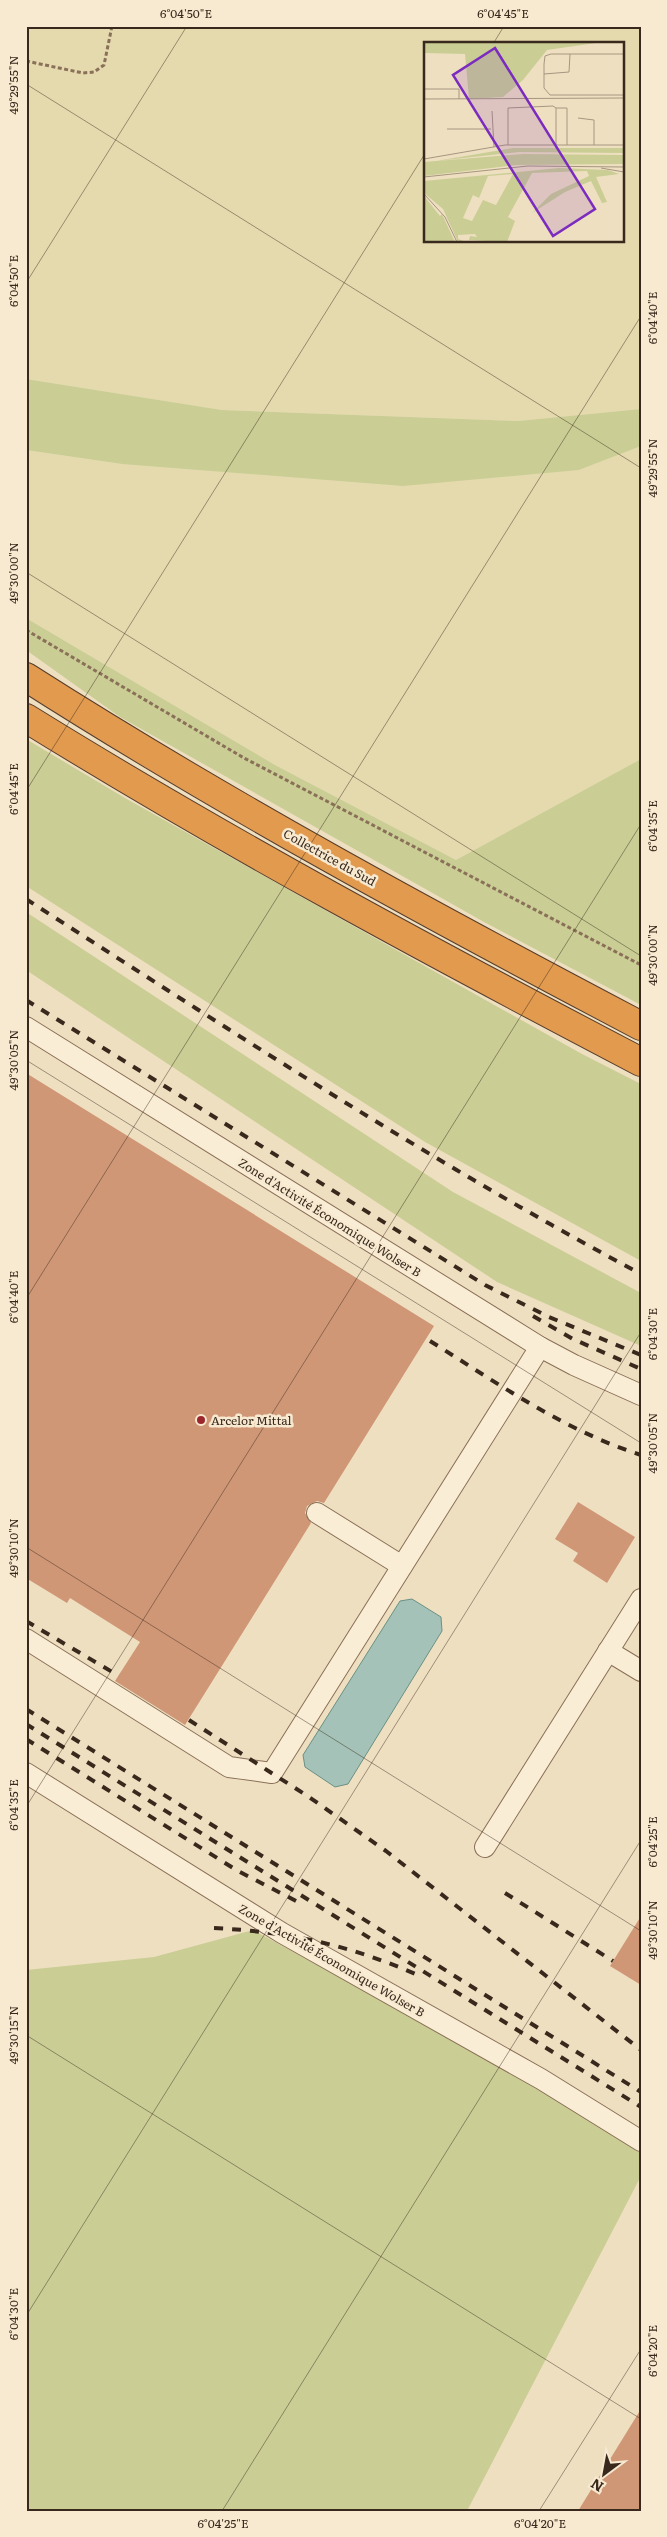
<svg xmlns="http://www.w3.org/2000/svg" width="667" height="2537" font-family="Literata,serif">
<rect width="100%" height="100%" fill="#efdfc1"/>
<g fill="#e5daae" fill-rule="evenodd">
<path d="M26 26H641V409L518 421 222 410 26 379ZM426 44H623V241H426Z"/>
<polygon points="641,446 641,759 456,860 275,765 26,618 26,450 122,464 579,470"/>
</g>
<g fill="#cace95">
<polygon points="26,379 222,410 518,421 641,409 641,446 579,470 403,486 122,464 26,450"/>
<polygon points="26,618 275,765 456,860 641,759 641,1005 484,922 120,717 26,650"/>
<polygon points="26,739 125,798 582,1054 641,1084 641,1261 425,1142 26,886"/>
<polygon points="26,912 453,1192 641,1293 641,1346 497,1282 26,970"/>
<polygon points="253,1930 641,2142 641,2176 467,2511 26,2511 26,1970 154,1957"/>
</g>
<polygon fill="#a4c2b7" stroke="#6b9085" points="412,1599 441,1617 442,1631 348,1784 335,1787 305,1767 303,1755 400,1601"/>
<g fill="#cf9776">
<polygon points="26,1073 434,1326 324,1503 317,1501 307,1506 305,1513 311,1523 185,1725 115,1681 140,1642 70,1598 67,1603 26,1578"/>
<polygon points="578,1502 635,1537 607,1583 573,1561 578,1553 555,1539"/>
<polygon points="641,1916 641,1985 610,1966"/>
<polygon points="641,2409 641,2511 578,2511"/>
</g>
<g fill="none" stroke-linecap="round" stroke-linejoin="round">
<defs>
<g id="minor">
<polyline points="26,1027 540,1347 574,1365 641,1395"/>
<polyline points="317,1513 402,1566"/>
<polyline points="26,1639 229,1767 272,1773 540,1347"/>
<polyline points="608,1651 641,1671"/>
<polyline points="26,1773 282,1933 541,2079 641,2141"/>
<polyline points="485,1847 641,1599"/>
</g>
<g id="highway">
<path d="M26 677C225 804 432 916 641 1026"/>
<path d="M26 718C226 842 433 953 641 1062"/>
</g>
</defs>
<use href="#minor" stroke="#8a7058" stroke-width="22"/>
<use href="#highway" stroke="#573e2c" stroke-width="30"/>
<g stroke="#8a7058" stroke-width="3" stroke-dasharray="4 2.5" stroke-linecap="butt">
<polyline points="26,61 83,73 94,72 104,65 112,26"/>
<polyline points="26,630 244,758 641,965"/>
</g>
<use href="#minor" stroke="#faedd5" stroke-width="20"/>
<use href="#highway" stroke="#e29a4e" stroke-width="28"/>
<g stroke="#39291d" stroke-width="4" stroke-dasharray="9 9" stroke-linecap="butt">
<path d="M26 899C228 1029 429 1161 641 1274"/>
<polyline points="26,1000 485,1285 549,1317 641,1355"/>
<polyline points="533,1316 573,1339 641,1369"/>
<path d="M430 1341C499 1384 563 1430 641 1455"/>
<polyline points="26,1621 119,1676"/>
<polyline points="26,1709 641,2092"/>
<polyline points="189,1720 309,1797 386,1851 641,2050"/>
<polyline points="26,1724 641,2107"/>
<polyline points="26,1739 238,1871 302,1904"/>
<polyline points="505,1893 613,1961"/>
<path d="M214 1928C290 1932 350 1945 420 1976"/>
</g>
</g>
<path fill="none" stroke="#39291d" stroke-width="1" stroke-opacity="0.45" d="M493 44 504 26M26 84 641 468M26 283 187 26M26 572 641 956M26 791 426 152M26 1060 641 1443M26 1299 641 316M26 1547 641 1931M26 1807 641 824M26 2035 641 2419M26 2316 641 1332M222 2511 641 1840M539 2511 641 2349"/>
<circle fill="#9b262c" stroke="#f7ead1" stroke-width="2" cx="201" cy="1420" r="5"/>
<g text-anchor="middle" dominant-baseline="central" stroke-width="5" stroke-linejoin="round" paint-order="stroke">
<g font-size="12" fill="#39291d" stroke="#f7ead1">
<text transform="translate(330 857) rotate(29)">Collectrice du Sud</text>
<text transform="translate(330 1217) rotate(32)">Zone d'Activité Économique Wolser B</text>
<text transform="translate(332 1960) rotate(30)">Zone d'Activité Économique Wolser B</text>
</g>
<g font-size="12" fill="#39291d" stroke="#f7ead1" text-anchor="start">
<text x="211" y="1420">Arcelor Mittal</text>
</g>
</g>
<g transform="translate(424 42)">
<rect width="200" height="200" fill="#efdfc1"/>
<path d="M0 0H200V1H172L123 8 99 38 79 55 45 57 41 12 0 11ZM89 106H200V111L95 110 12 119ZM99 112 200 113V122L93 123 0 134V120ZM135 126 184 128 195 132 172 135 183 160 178 161 167 139 141 150 108 171 127 152 165 134 163 129 108 131 84 175 91 179 83 200 45 198 46 194 53 195 51 192 34 193V197L42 200H34L19 167 0 151V139ZM89 132 72 163 59 158 48 179 39 176 49 153 55 156 64 134ZM0 154 16 174 18 172 31 200H0Z" fill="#cace95" fill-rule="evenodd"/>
<path fill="none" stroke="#a6967f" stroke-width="1" d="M200 12H127L121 14 120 22V46L126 53H200M120 32 145 30 146 12M0 47H35V57M0 57 200 56M68 69 70 105M200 69V89M154 76 170 78V103M23 87H67M84 103V66L129 64 132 66M132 103V66H143V103M0 117 81 103H200M177 126 200 130M0 135 104 124 200 125M0 152 21 175 33 200M135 200H155"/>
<path fill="#7b2cbf" fill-opacity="0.15" stroke="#7b2cbf" stroke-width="2.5" d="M71 6 171 167 129 194 29 33Z"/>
<rect width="200" height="200" fill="none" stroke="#39291d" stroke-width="2.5"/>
</g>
<rect width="667" height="2537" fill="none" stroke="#f7ead1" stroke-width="55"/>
<g transform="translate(604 2474) rotate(212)" stroke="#f7ead1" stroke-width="4" paint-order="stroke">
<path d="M0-4L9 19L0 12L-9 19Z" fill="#39291d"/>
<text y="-8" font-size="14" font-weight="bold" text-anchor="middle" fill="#39291d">N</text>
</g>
<rect x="28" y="28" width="612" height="2482" fill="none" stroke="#39291d" stroke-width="2"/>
<g font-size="12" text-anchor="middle" fill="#39291d">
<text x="186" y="18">6°04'50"E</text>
<text x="503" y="18">6°04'45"E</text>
<text transform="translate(14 85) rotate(-90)" y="4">49°29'55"N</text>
<text transform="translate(14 281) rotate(-90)" y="4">6°04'50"E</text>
<text transform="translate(653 318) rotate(-90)" y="4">6°04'40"E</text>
<text transform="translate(653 468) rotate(-90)" y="4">49°29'55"N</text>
<text transform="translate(14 573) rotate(-90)" y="4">49°30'00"N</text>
<text transform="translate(14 789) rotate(-90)" y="4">6°04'45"E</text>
<text transform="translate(653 826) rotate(-90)" y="4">6°04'35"E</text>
<text transform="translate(653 955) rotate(-90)" y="4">49°30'00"N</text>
<text transform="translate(14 1060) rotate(-90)" y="4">49°30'05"N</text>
<text transform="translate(14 1297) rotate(-90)" y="4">6°04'40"E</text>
<text transform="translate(653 1334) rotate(-90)" y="4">6°04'30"E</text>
<text transform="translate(653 1443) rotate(-90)" y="4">49°30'05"N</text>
<text transform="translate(14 1548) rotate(-90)" y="4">49°30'10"N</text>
<text transform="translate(14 1805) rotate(-90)" y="4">6°04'35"E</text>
<text transform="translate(653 1842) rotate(-90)" y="4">6°04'25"E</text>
<text transform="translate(653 1930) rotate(-90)" y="4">49°30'10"N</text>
<text transform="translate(14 2035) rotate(-90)" y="4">49°30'15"N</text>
<text transform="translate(14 2314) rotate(-90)" y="4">6°04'30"E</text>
<text transform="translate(653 2351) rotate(-90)" y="4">6°04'20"E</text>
<text x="223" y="2528">6°04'25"E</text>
<text x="540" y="2528">6°04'20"E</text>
</g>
</svg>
